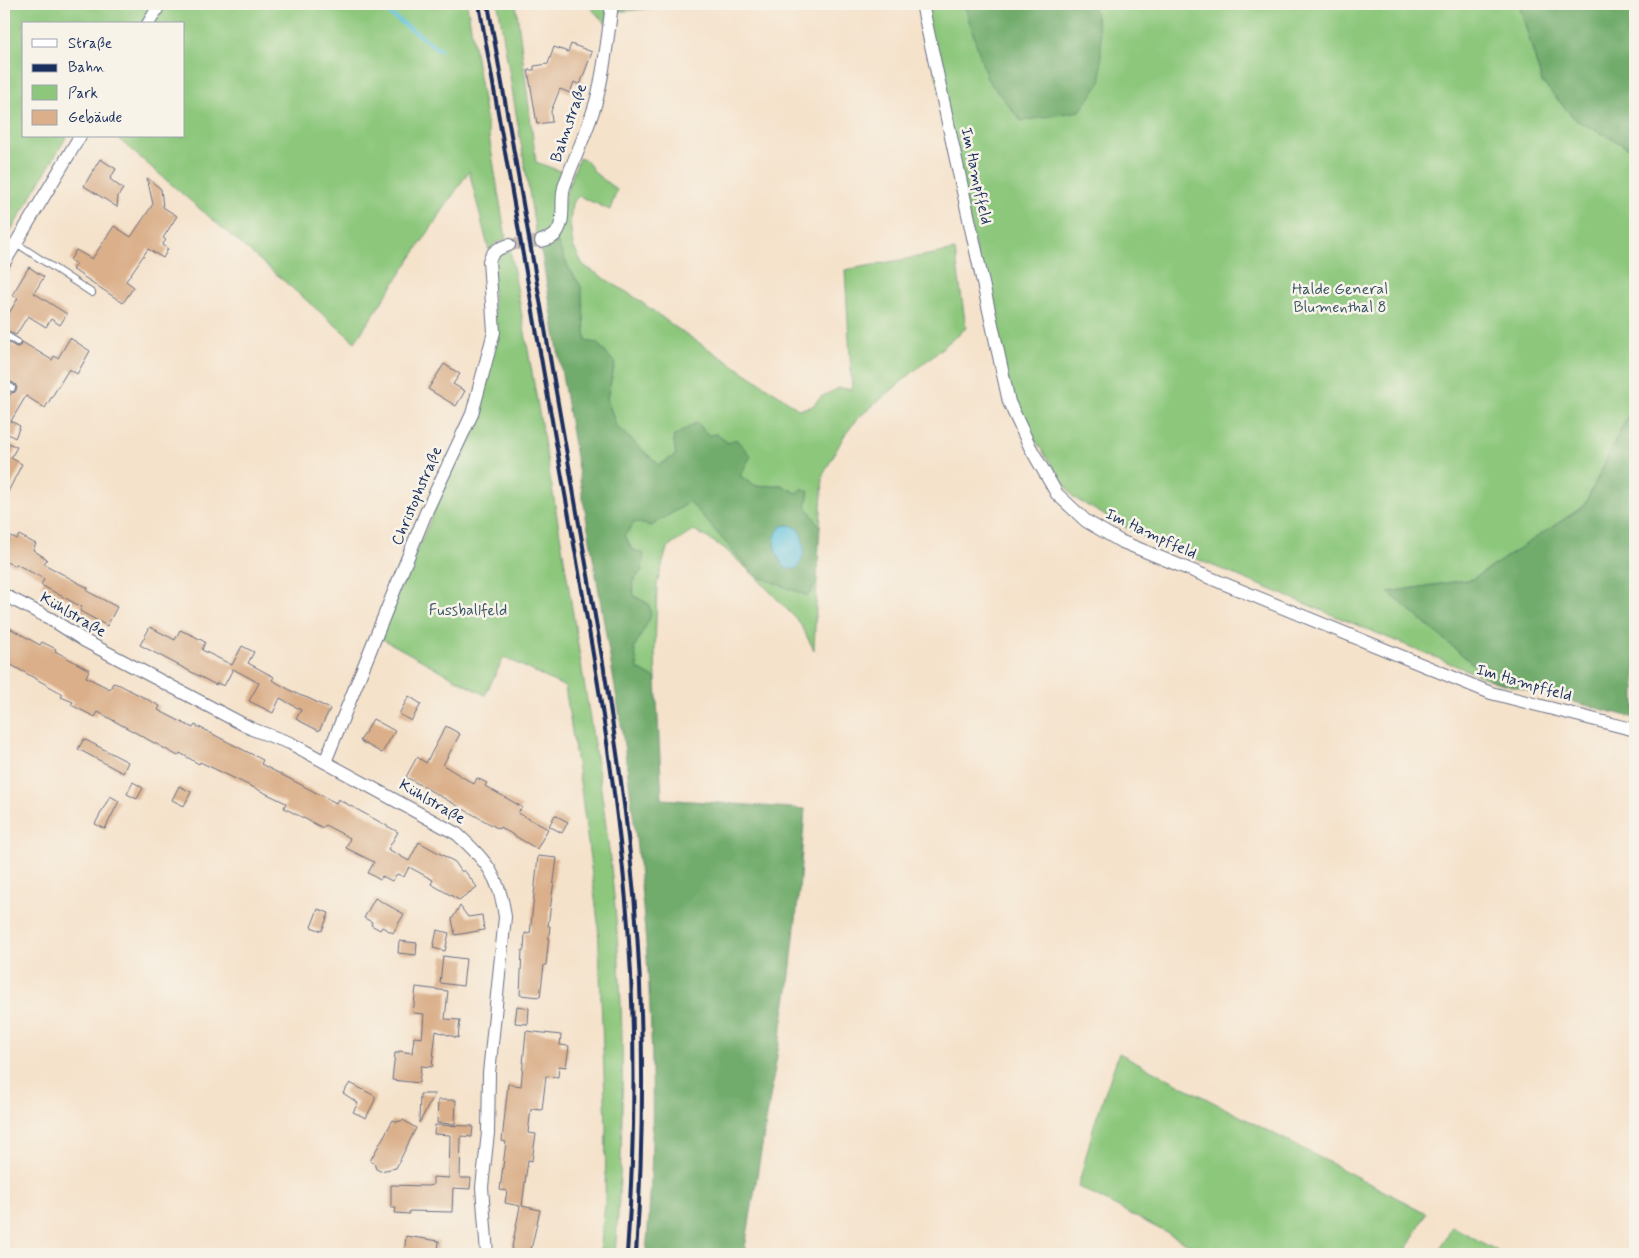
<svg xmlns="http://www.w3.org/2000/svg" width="1639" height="1258" font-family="Mynerve,sans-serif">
<rect width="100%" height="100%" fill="#f7f3e8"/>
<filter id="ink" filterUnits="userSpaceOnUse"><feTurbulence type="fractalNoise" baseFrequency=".02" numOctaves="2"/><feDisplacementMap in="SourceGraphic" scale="10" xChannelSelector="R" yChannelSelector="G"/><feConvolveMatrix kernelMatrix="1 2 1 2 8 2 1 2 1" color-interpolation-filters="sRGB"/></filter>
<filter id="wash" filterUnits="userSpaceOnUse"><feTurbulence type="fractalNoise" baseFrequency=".0096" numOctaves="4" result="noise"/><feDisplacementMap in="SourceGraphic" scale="20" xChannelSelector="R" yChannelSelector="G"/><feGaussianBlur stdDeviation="1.12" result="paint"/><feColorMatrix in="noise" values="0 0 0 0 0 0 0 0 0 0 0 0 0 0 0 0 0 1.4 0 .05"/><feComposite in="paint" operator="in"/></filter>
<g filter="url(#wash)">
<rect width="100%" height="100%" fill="#f5e2cb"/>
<g fill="#8cc77c" stroke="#547b6d">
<polygon points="4,4 467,4 506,239 496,243 489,251 469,171 355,342 115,136 184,136 184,24 24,24 24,136 67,136 4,242"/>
<polygon points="498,4 516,4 536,162 565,173 556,225 550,231 536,234"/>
<polygon points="587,4 608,4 606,24"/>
<polygon points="920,4 1519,4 1542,82 1576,120 1635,151 1635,401 1584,506 1473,579 1389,592 1493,681 1143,537 1074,498 1011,404"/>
<polygon points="579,158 587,161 595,173 617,190 610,210 579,196 572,203 570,224 573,246 583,265 636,298 675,327 779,395 798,409 811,407 821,397 839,388 852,389 845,270 955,250 966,328 858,418 844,436 823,475 820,527 797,494 780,485 756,486 740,476 728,443 716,434 659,465 616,426 607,398 615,363 586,341 581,286 569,269 556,239 567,190"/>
<path d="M510 249C534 383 558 517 579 651 590 720 602 788 610 858 625 989 626 1123 615 1254H600L605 1203 606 1124 598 922 581 789 565 687 504 657 485 695 379 637 468 434 495 332 492 261 496 254Z"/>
<polygon points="690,502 715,529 808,596 817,582 814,650 799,622 754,575 724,548 694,530 667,548 657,584 655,653 656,679 638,669 634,648 641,632 639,599 634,596 632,583 642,570 625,535 635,522 651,526"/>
<polygon points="1119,1053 1426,1213 1404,1254 1208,1254 1078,1187 1094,1125"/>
<polygon points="1452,1226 1503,1254 1438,1254"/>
</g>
<g fill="#71ac6c" stroke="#466e65">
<polygon points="616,4 687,4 625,11 615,11"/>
<polygon points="964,4 1093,4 1101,38 1101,82 1080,111 1021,121 987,79"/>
<polygon points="1519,4 1635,4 1635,151 1576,120 1542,82"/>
<path d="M556 239 569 269 581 286 586 341 597 343 615 363 607 398 616 426 659 465 676 455 673 437 697 422 708 435 716 434 728 443 736 439 751 456 740 476 756 486 781 485 797 493 802 488 809 492 806 506 820 527 817 582 808 596 754 575 690 502 651 526 635 522 625 535 631 549 644 554 642 570 632 583 634 596 649 604 651 616 634 648 638 669 656 679 662 799 805 809 799 891 789 984 744 1254H646C662 1075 646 894 620 717L540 244Z"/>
<polygon points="1635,401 1635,718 1493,681 1388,592 1473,579 1584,506"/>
</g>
<path fill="#60c3de" stroke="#3e799e" d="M791 525 799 529C805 546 807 554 796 569L785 568C775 553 769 541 781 526Z"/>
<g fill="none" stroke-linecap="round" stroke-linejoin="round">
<g stroke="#60c3de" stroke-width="4.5">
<polyline points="376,4 440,50"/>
<polyline points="4,13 9,4"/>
</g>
</g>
<g id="blocks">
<g fill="#daaf89">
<polygon points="571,44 592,52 580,85 574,82 570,93 560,89 551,111 552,122 537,124 528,70 534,70 534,66 548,64 554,47 568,52"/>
<polygon points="100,159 116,169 110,179 123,189 118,196 117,207 84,186"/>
<polygon points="147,178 161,189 163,207 177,216 163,238 166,240 162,245 168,249 163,258 148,249 126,281 134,287 123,303 72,269 76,264 70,260 76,250 92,259 114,226 131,237 153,204"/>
<polygon points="29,267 44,277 34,293 67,314 60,325 51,319 46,327 28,316 16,335 4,329 4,322 18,298 12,295"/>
<polygon points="70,338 90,351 77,374 69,369 45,408 26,396 11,421 20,426 15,438 5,432 4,434 4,404 11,393 15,392 17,388 15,384 4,378 4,340 16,347 20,346 22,342 52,360 54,356 58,358"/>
<polygon points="444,364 460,374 453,384 465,391 456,406 428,389"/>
<polygon points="4,441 17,447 11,458 22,464 4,500"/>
<polygon points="4,533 17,539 19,535 36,544 33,550 47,559 44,564 88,588 87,591 117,607 107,626 80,611 82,607 41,585 44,579 16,564 15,566 4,561"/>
<polygon points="4,625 40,645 42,642 56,649 55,651 89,670 86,677 110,689 113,683 120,685 160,706 158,710 193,728 195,725 263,760 261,764 336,803 338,799 398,832 388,849 409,861 419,842 455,862 462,872 464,870 477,887 459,900 431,884 433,880 409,867 404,877 397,874 392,881 382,876 380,880 368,873 374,862 346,848 350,838 325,825 323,828 284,808 286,803 200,762 199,764 180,753 178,756 98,712 95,717 71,705 73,702 61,697 63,694 4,661"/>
<polygon points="150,627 175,640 180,630 194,636 205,642 202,650 232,665 242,646 254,652 248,663 274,677 272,680 299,695 308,698 330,709 319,731 296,719 301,710 280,698 273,713 249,701 259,683 233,669 224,686 217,683 216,685 140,645"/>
<polygon points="409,696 421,704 411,721 399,714"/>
<polygon points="373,719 395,731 382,753 360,741"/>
<polygon points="446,726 460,734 443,765 474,784 477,778 487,783 485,786 522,807 518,813 548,829 537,849 500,827 499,829 406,777 417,757 426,763"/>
<polygon points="84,739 128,762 123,773 78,749"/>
<polygon points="133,782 143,788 137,799 127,794"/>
<polygon points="179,786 191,792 184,806 172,800"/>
<polygon points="110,796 119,801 105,829 95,824"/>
<polygon points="555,815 568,822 562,833 549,826"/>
<polygon points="538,856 557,858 548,926 550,926 546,965 544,965 540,997 520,995 522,950 524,950 525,933 530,934"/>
<polygon points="375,898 404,914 393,933 382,927 380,930 371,925 372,922 364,918"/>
<polygon points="460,906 468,917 482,915 484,930 455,935 452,919"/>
<polygon points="318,909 329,913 322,931 311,927"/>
<polygon points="437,930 449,933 445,951 433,948"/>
<polygon points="399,941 417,943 416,955 398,953"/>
<polygon points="443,956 466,959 463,986 440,983"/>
<polygon points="416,987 448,991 445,1019 460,1020 458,1038 436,1031 432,1067 421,1066 419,1083 392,1080 395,1053 398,1053 399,1051 412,1053 414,1037 422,1038 424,1014 413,1013"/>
<polygon points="517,1006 529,1008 528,1024 515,1023"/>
<polygon points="526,1031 561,1035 560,1045 569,1046 566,1067 559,1066 558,1077 546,1076 542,1110 531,1109 528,1133 536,1134 532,1161 528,1160 522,1206 540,1210 530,1254 521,1254 511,1252 520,1206 505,1203 507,1191 500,1190 506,1142 502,1141 508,1084 521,1086"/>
<polygon points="350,1083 375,1096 375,1100 366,1118 353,1112 358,1103 343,1093"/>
<polygon points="420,1094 435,1094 419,1123"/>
<polygon points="438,1100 456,1100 455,1124 437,1123"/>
<polygon points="393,1120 397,1122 403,1120 416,1128 396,1168 380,1171 376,1169 374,1163 370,1161"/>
<polygon points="435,1125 473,1126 472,1137 461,1136 460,1178 471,1178 470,1189 453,1188 452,1212 409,1211 409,1214 395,1213 396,1208 391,1208 391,1185 427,1186 433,1185 433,1177 449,1178 450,1135 434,1134"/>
<polygon points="406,1236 439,1241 438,1252 424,1250 423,1254 404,1254"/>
</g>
</g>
</g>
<g filter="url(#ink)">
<use href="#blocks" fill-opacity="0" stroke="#676e84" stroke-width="1"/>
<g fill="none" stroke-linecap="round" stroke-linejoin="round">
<polyline stroke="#c9beb5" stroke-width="12" stroke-dasharray="12 6" stroke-linecap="butt" points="509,245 541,241"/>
<defs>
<g id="lane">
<polyline points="16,243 92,293"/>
<polyline points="4,334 17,342"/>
<polyline points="4,383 12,388"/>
</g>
<g id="street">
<polyline points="922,4 1009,402 1030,447 1057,494 1086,521 1120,541 1491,693 1635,730"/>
<polyline points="148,24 160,4"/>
<path d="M541 241C548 239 554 238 557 232 566 219 560 202 564 187 574 157 589 129 597 98 605 67 608 35 612 4"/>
<polyline points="4,263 80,136"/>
<path d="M4 595 51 619 85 641 252 729 290 743 457 834C486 860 500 877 505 917L489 1073 488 1133 482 1187 487 1254"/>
<path d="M325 762 427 510 472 414 494 332 489 261C493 250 499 248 509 245"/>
</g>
</defs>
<use href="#lane" stroke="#676e84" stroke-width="8"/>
<use href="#street" stroke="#676e84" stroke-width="14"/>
<use href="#lane" stroke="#fff" stroke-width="6"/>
<use href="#street" stroke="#fff" stroke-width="12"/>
<g stroke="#1b2f5e" stroke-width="4">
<path d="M479 4C506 158 533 312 560 466 587 618 616 770 628 925 636 1034 635 1144 627 1254"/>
<path d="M488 4C515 158 542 312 569 466 591 595 616 725 630 855 645 988 645 1121 636 1254"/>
</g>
</g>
</g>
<g text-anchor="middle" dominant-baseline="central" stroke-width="5" stroke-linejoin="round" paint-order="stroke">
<g font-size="16" fill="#1b2f5e" stroke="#f7f3e8">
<text transform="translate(569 123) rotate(-71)">Bahnstraße</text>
<text transform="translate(976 176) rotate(78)">Im Hampffeld</text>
<text transform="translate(417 496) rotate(-67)">Christophstraße</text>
<text transform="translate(1151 534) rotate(25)">Im Hampffeld</text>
<text transform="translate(73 615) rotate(30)">Kühlstraße</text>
<text transform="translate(1524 683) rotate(16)">Im Hampffeld</text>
<text transform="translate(432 802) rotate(30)">Kühlstraße</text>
</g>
<g font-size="16" fill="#375566" stroke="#f7f3e8">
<text x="1340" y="289">Halde General<tspan x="1340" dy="18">Blumenthal 8</tspan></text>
<text x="468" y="610">Fussballfeld</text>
</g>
</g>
<rect width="1639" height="1258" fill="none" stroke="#f7f3e8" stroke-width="20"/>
<rect x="22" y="22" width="162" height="115" fill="#f7f3e8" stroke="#9fa5b1"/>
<rect x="32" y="39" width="25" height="8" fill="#ffffff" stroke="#9fa5b1"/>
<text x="68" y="48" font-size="15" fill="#1b2f5e">Straße</text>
<rect x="32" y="64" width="25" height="8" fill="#1b2f5e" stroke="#9fa5b1"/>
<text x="68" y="72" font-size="15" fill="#1b2f5e">Bahn</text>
<rect x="32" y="85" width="25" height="15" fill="#8cc77c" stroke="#9fa5b1"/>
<text x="68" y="98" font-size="15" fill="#1b2f5e">Park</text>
<rect x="32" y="110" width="25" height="15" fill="#daaf89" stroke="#9fa5b1"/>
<text x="68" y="122" font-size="15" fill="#1b2f5e">Gebäude</text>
</svg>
